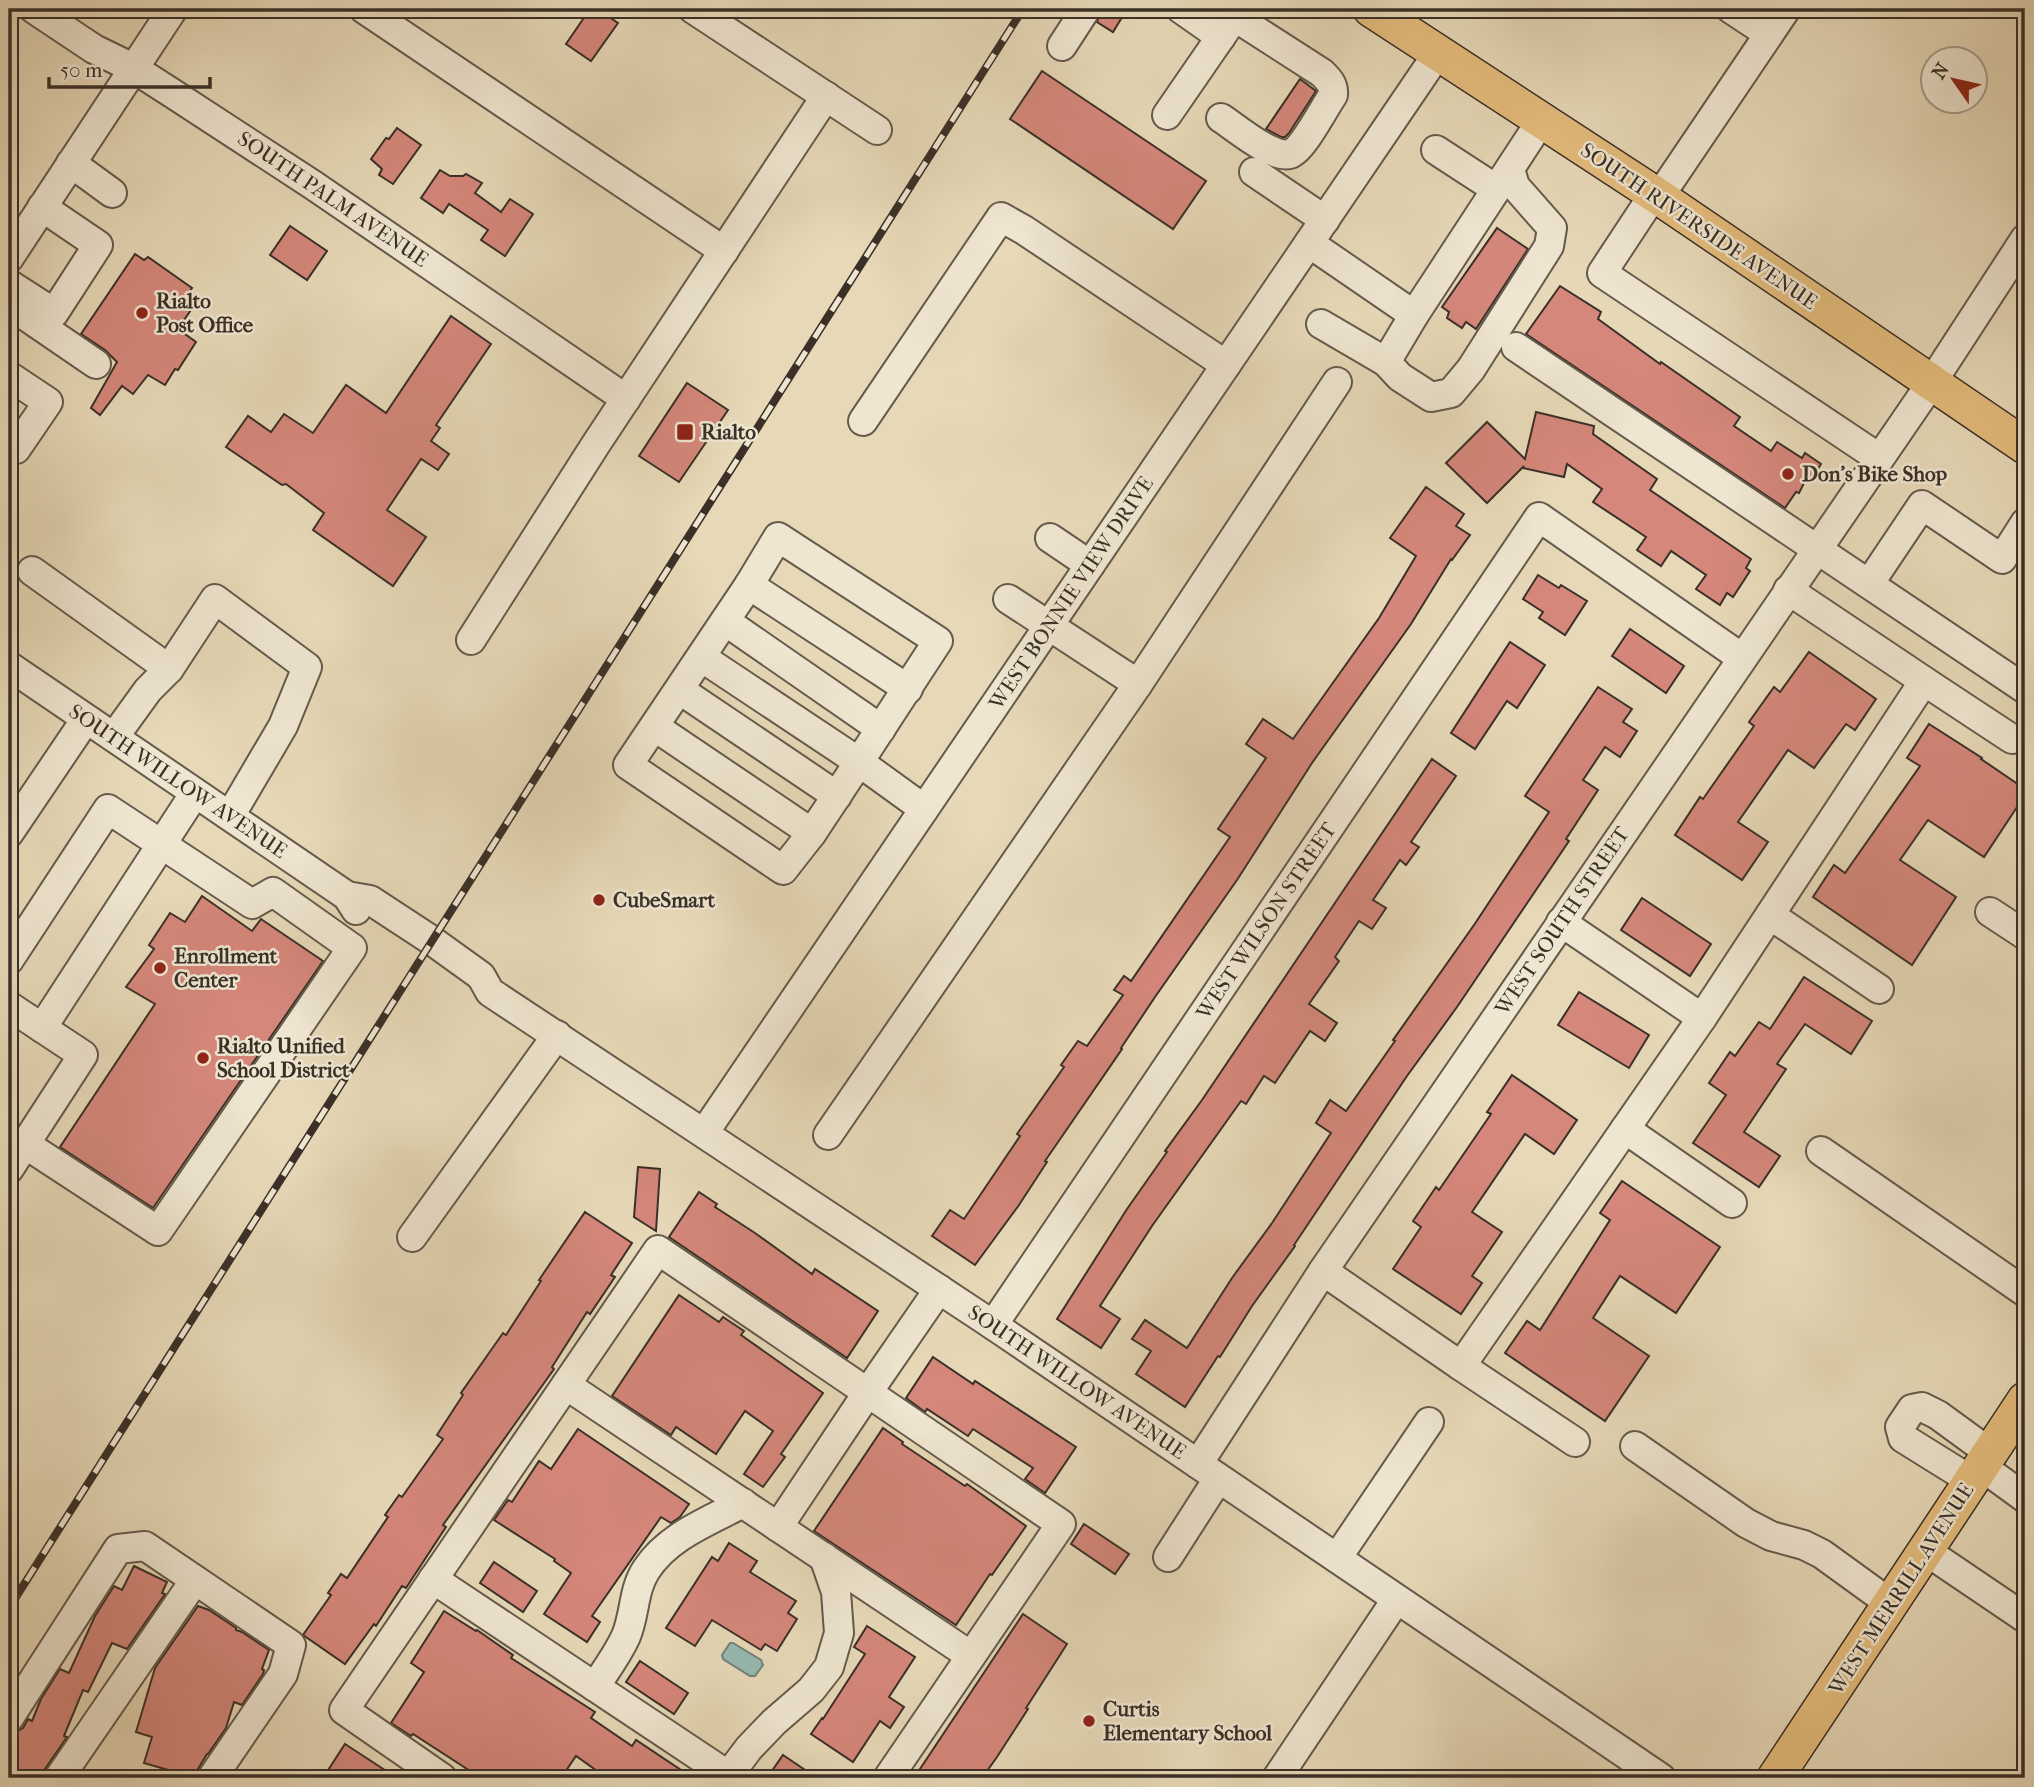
<svg xmlns="http://www.w3.org/2000/svg" width="2034" height="1787" font-family="'IM FELL French Canon',serif">
<rect width="100%" height="100%" fill="#e7d9b8"/>
<filter id="stains"><feTurbulence type="fractalNoise" baseFrequency=".00286" numOctaves="4"/><feColorMatrix values="0 0 0 0 .2 0 0 0 0 .09 0 0 0 0 .02 0 0 0 .5 -.17"/></filter>
<radialGradient id="worn" r=".72"><stop offset=".6" stop-color="#630" stop-opacity="0"/><stop offset="1" stop-color="#630" stop-opacity=".3"/></radialGradient>
<polygon fill="#97bab3" stroke="#72837b" stroke-width="2" points="730,1643 733,1643 761,1660 763,1665 755,1676 750,1676 723,1659 722,1655"/>
<g fill="#d5877b" stroke="#3a3028" stroke-width="2">
<polygon points="590,9 597,9 618,23 591,61 566,44"/>
<polygon points="1102,9 1127,9 1113,32 1097,22"/>
<polygon points="1042,71 1206,181 1173,229 1010,119"/>
<polygon points="1300,79 1316,91 1289,133 1285,137 1281,137 1266,129"/>
<polygon points="397,128 421,145 393,184 379,175 382,169 371,159 386,138 389,139"/>
<polygon points="440,170 450,176 463,176 466,174 482,183 475,193 501,212 510,199 533,214 505,256 481,240 488,230 449,204 443,213 421,198"/>
<polygon points="290,226 327,251 307,280 270,255"/>
<polygon points="1497,228 1528,249 1476,329 1466,322 1462,328 1447,318 1449,312 1442,307"/>
<polygon points="135,254 144,260 148,257 192,288 190,291 199,298 178,329 196,342 178,370 175,369 165,385 148,375 133,394 122,386 100,415 91,408 117,362 105,350 81,334"/>
<polygon points="1560,286 1601,312 1598,319 1660,364 1661,362 1740,417 1734,426 1771,451 1777,442 1802,458 1805,453 1821,464 1810,481 1806,479 1799,493 1796,492 1785,508 1526,334"/>
<polygon points="451,316 491,344 436,425 440,428 431,441 449,454 438,470 421,459 387,510 426,537 393,586 313,530 324,513 286,484 282,485 226,447 248,416 271,432 284,414 313,433 346,385 386,413"/>
<polygon points="687,383 728,410 679,482 639,456"/>
<polygon points="1536,412 1594,426 1593,434 1657,479 1650,490 1751,559 1746,568 1750,571 1733,597 1727,593 1720,605 1696,589 1706,575 1671,551 1661,566 1637,550 1646,537 1593,502 1602,489 1567,464 1564,477 1523,468 1524,466 1487,503 1446,463 1487,422 1525,459"/>
<polygon points="1426,487 1464,514 1456,526 1470,535 1452,560 1451,559 1411,624 1312,763 1237,880 1155,997 1121,1048 1122,1049 1045,1161 1047,1162 1019,1205 975,1265 932,1236 950,1210 964,1219 1020,1136 1017,1134 1064,1067 1061,1065 1078,1041 1087,1046 1123,995 1114,990 1124,976 1131,981 1230,837 1218,829 1266,758 1246,744 1263,719 1293,739 1379,618 1416,556 1390,538"/>
<polygon points="1538,575 1559,588 1561,585 1587,601 1565,635 1539,618 1543,612 1523,599"/>
<polygon points="1630,629 1684,666 1666,693 1612,656"/>
<polygon points="1510,642 1545,665 1517,708 1507,701 1475,749 1451,733"/>
<polygon points="1809,652 1876,699 1855,730 1846,724 1814,768 1788,750 1738,822 1768,842 1742,880 1675,835 1700,797 1703,799 1754,726 1749,722 1774,687 1780,692"/>
<polygon points="1598,687 1632,709 1623,722 1637,731 1620,757 1605,747 1583,780 1598,790 1566,839 1569,841 1457,1007 1407,1076 1294,1245 1295,1246 1252,1306 1220,1357 1218,1356 1185,1407 1136,1374 1151,1351 1132,1339 1145,1320 1187,1348 1232,1278 1272,1223 1331,1133 1316,1123 1330,1100 1346,1111 1395,1041 1393,1040 1474,925 1549,812 1525,796"/>
<polygon points="1929,724 1982,758 1981,759 2025,789 2025,795 1984,857 1928,820 1900,860 1956,897 1912,965 1813,897 1834,865 1845,873 1920,766 1907,758"/>
<polygon points="1432,759 1456,776 1411,842 1419,847 1406,865 1400,860 1373,900 1386,908 1372,929 1359,921 1335,957 1339,961 1309,1004 1337,1023 1325,1041 1310,1031 1275,1083 1264,1076 1246,1104 1241,1101 1152,1226 1100,1306 1120,1319 1101,1348 1057,1319 1127,1209 1167,1152 1165,1151 1202,1100"/>
<polygon points="202,896 252,931 261,919 323,961 153,1208 60,1147 155,1004 126,987 154,949 149,945 170,913 185,922"/>
<polygon points="1642,898 1711,944 1690,976 1621,930"/>
<polygon points="1804,977 1872,1021 1851,1054 1805,1024 1777,1064 1786,1069 1744,1132 1780,1156 1759,1187 1693,1143 1726,1095 1709,1083 1730,1052 1735,1056 1759,1022 1770,1029"/>
<polygon points="1579,992 1649,1035 1629,1068 1558,1025"/>
<polygon points="1512,1075 1577,1120 1554,1154 1525,1134 1472,1212 1502,1232 1472,1276 1482,1283 1461,1314 1393,1269 1421,1227 1413,1221 1436,1187 1439,1190 1491,1114 1487,1112"/>
<polygon points="638,1167 660,1169 656,1231 634,1217"/>
<polygon points="1622,1181 1720,1247 1676,1313 1620,1276 1593,1318 1649,1356 1605,1421 1505,1353 1527,1321 1540,1330 1610,1220 1600,1213"/>
<polygon points="699,1192 717,1204 715,1207 755,1233 812,1274 815,1269 878,1311 847,1358 669,1237"/>
<polygon points="585,1212 632,1243 611,1275 615,1277 590,1314 587,1312 552,1367 554,1369 443,1525 446,1527 406,1588 402,1586 376,1626 374,1624 345,1664 303,1635 331,1595 328,1593 341,1574 347,1578 388,1517 385,1515 399,1495 402,1497 443,1439 437,1435 463,1395 461,1393 503,1333 506,1335 541,1281 539,1280"/>
<polygon points="679,1295 719,1322 723,1317 744,1331 741,1335 823,1393 781,1454 785,1457 763,1487 744,1474 773,1431 745,1411 716,1454 676,1427 671,1435 612,1396"/>
<polygon points="933,1357 973,1384 975,1381 1076,1447 1045,1493 1025,1479 1033,1468 973,1429 968,1436 927,1409 925,1412 906,1398"/>
<polygon points="883,1428 903,1442 902,1444 965,1486 967,1484 1026,1526 992,1575 990,1574 956,1625 814,1531"/>
<polygon points="578,1429 689,1504 680,1517 671,1523 661,1517 592,1616 600,1622 587,1642 544,1614 571,1573 554,1561 555,1559 494,1520 508,1500 512,1502 539,1461 551,1469"/>
<polygon points="1084,1524 1129,1554 1115,1574 1071,1544"/>
<polygon points="729,1543 757,1561 750,1572 796,1601 788,1613 797,1619 777,1651 765,1644 761,1650 712,1620 695,1646 666,1628 712,1557 718,1561"/>
<polygon points="494,1562 537,1591 523,1612 480,1583"/>
<polygon points="134,1566 167,1582 162,1593 165,1594 127,1649 112,1643 88,1692 83,1690 64,1736 67,1737 45,1769 43,1778 25,1778 9,1769 9,1745 14,1733 23,1728 28,1719 32,1721 41,1699 60,1669 69,1673 95,1616 114,1586 122,1590"/>
<polygon points="198,1606 209,1610 236,1628 236,1630 242,1632 269,1650 262,1669 264,1670 263,1674 242,1705 234,1702 226,1728 208,1754 207,1754 198,1769 196,1778 144,1763 152,1737 136,1732 155,1668"/>
<polygon points="444,1611 476,1631 477,1630 513,1655 511,1658 595,1712 591,1718 632,1746 636,1740 693,1778 607,1778 576,1756 561,1778 481,1778 413,1734 411,1736 391,1723 424,1672 411,1663"/>
<polygon points="1023,1614 1067,1644 1026,1708 1028,1709 997,1757 982,1778 914,1778"/>
<polygon points="867,1626 915,1657 889,1697 904,1707 890,1728 880,1721 853,1762 811,1734 822,1718 823,1719 865,1654 854,1647"/>
<polygon points="640,1661 688,1693 674,1714 626,1682"/>
<polygon points="345,1744 397,1778 323,1778"/>
<polygon points="783,1755 817,1778 767,1778"/>
</g>
<g fill="none" stroke-linecap="round" stroke-linejoin="round">
<defs>
<g id="minor">
<polyline points="34,9 94,49 133,68 175,95 313,185 626,399"/>
<polyline points="364,9 724,251"/>
<polyline points="693,9 877,130"/>
<polyline points="1181,9 1221,37"/>
<polyline points="1731,9 1769,34"/>
<polyline points="1062,46 1086,9"/>
<polyline points="1167,115 1240,9"/>
<path d="M1221 118C1235 127 1276 162 1292 153 1304 147 1324 108 1333 95 1334 85 1329 80 1322 73L1235 17"/>
<polyline points="1436,150 1496,189"/>
<polyline points="71,163 112,193"/>
<polyline points="1254,172 1325,220"/>
<polyline points="1654,194 1602,273 1879,458"/>
<polyline points="1659,197 1786,9"/>
<polyline points="1309,243 1414,315 1541,121"/>
<polyline points="9,258 173,9"/>
<polyline points="9,284 54,313 98,245 42,207"/>
<polyline points="20,312 96,364"/>
<polyline points="1321,324 1386,362 1400,377 1431,397 1451,393 1471,369 1549,246 1552,228 1515,186 1510,169"/>
<polyline points="1516,347 2025,689"/>
<polyline points="1386,362 1414,315"/>
<polyline points="9,376 48,402 16,449 9,445"/>
<polyline points="863,421 1001,217 1024,230 1226,365"/>
<polyline points="1050,538 1090,565"/>
<polyline points="32,571 169,669 215,599 307,667 283,726 230,816"/>
<polyline points="1869,584 1922,505 2002,559 2025,523"/>
<polyline points="749,585 908,689"/>
<polyline points="1008,599 1138,684"/>
<polyline points="725,621 881,729"/>
<polyline points="471,640 596,444 826,96"/>
<polyline points="701,657 859,762 812,833 783,870 628,765 749,585 778,537 938,641 859,762 924,809"/>
<polyline points="9,666 347,896 356,910"/>
<polyline points="1924,681 2012,739"/>
<polyline points="680,690 837,796"/>
<polyline points="655,727 812,833"/>
<polyline points="114,737 148,690 169,669"/>
<polyline points="9,833 86,719"/>
<polyline points="347,896 370,900 431,940 481,976 490,992 993,1325 1661,1778"/>
<polyline points="1990,912 2025,935"/>
<polyline points="1770,915 1879,989"/>
<polyline points="9,960 108,809 252,904 273,892 352,948 158,1231 25,1144"/>
<polyline points="9,1006 83,1055 9,1169"/>
<polyline points="1702,1018 1924,681 1788,590"/>
<polyline points="42,1028 195,793"/>
<polyline points="1625,1129 1732,1203"/>
<polyline points="704,1133 1438,53"/>
<polyline points="828,1135 1138,684 1337,382"/>
<polyline points="1821,1151 2025,1292"/>
<polyline points="412,1237 557,1035"/>
<polyline points="1323,1271 1461,1366 1702,1018 1561,922"/>
<polyline points="993,1325 1539,517 1742,658"/>
<polyline points="1461,1366 1575,1442"/>
<polyline points="566,1385 971,1656"/>
<polyline points="1635,1446 1746,1523 1771,1536 1804,1545 1822,1554 1891,1604"/>
<polyline points="1198,1464 1323,1271 1932,382 2025,239"/>
<polyline points="1981,1466 2025,1498"/>
<polyline points="1972,1481 1903,1438 1900,1427 1912,1409 1922,1407 1938,1415 1990,1453"/>
<polyline points="778,1527 868,1392 939,1289"/>
<polyline points="1926,1551 2025,1618"/>
<polyline points="1168,1557 1218,1479"/>
<polyline points="1337,1558 1429,1422"/>
<polyline points="433,1579 732,1778"/>
<path d="M595 1687C605 1671 618 1654 626 1636 635 1615 633 1590 646 1570 668 1536 709 1521 743 1503"/>
<polyline points="9,1718 118,1549 145,1546 291,1645 283,1674 212,1778"/>
<polyline points="728,1776 749,1748 774,1722 811,1690 829,1667 839,1633 836,1592 824,1557"/>
<polyline points="59,1778 195,1580"/>
<polyline points="442,1778 344,1710 658,1250 1061,1524 888,1778"/>
<polyline points="1277,1778 1396,1600"/>
</g>
<g id="major">
<polyline points="1371,9 1659,197 2025,446"/>
<polyline points="1775,1778 2025,1400"/>
</g>
</defs>
<use href="#minor" stroke="#655a4c" stroke-width="32"/>
<use href="#major" stroke="#3a3028" stroke-width="38"/>
<use href="#minor" stroke="#efe6d1" stroke-width="28"/>
<use href="#major" stroke="#e4bc7c" stroke-width="35"/>
<defs>
<polyline id="rail" points="9,1608 1023,9"/>
</defs>
<use href="#rail" stroke="#3a3028" stroke-width="8"/>
<use href="#rail" stroke="#efe6d1" stroke-width="5" stroke-dasharray="16" stroke-linecap="butt"/>
</g>
<g fill="#8f2418" stroke="#efe6d1" stroke-width="2.5">
<circle cx="142" cy="313" r="7"/>
<rect x="676" y="423" width="18" height="18" rx="3.5"/>
<circle cx="1788" cy="474" r="7"/>
<circle cx="599" cy="900" r="7"/>
<circle cx="160" cy="968" r="7"/>
<circle cx="203" cy="1058" r="7"/>
<circle cx="1089" cy="1721" r="7"/>
</g>
<g text-anchor="middle" dominant-baseline="central" stroke-width="5" stroke-linejoin="round" paint-order="stroke">
<g font-size="21" fill="#3a3028" stroke="#efe6d1">
<text transform="translate(333 199) rotate(34)">SOUTH PALM AVENUE</text>
<text transform="translate(1699 226) rotate(34)">SOUTH RIVERSIDE AVENUE</text>
<text transform="translate(1071 593) rotate(-56)">WEST BONNIE VIEW DRIVE</text>
<text transform="translate(178 781) rotate(34)">SOUTH WILLOW AVENUE</text>
<text transform="translate(1266 921) rotate(-56)">WEST WILSON STREET</text>
<text transform="translate(1562 921) rotate(-56)">WEST SOUTH STREET</text>
<text transform="translate(1077 1382) rotate(34)">SOUTH WILLOW AVENUE</text>
<text transform="translate(1901 1589) rotate(-57)">WEST MERRILL AVENUE</text>
</g>
<g font-size="21" font-weight="bold" fill="#3a3028" stroke="#efe6d1" text-anchor="start">
<text x="156" y="301">Rialto<tspan x="156" dy="24">Post Office</tspan></text>
<text x="701" y="432">Rialto</text>
<text x="1802" y="474">Don's Bike Shop</text>
<text x="613" y="900">CubeSmart</text>
<text x="174" y="956">Enrollment<tspan x="174" dy="24">Center</tspan></text>
<text x="217" y="1046">Rialto Unified<tspan x="217" dy="24">School District</tspan></text>
<text x="1103" y="1709">Curtis<tspan x="1103" dy="24">Elementary School</tspan></text>
</g>
</g>
<rect width="2034" height="1787" fill="none" stroke="#e7d9b8" stroke-width="35"/>
<rect x="10" y="10" width="2013" height="1766" fill="none" stroke="#3a3028" stroke-width="3.5"/>
<rect x="18" y="18" width="1999" height="1752" fill="none" stroke="#3a3028" stroke-width="2"/>
<g transform="translate(1954 80) rotate(304)"><circle r="33" fill="#efe6d1" stroke="#a79d8d" stroke-width="2"/>
<path d="M0-5L12 26L0 18L-12 26Z" fill="#8f2418"/>
<text y="-10" font-size="19" font-weight="bold" text-anchor="middle" fill="#3a3028">N</text>
</g>
<path d="M49 77v10h161v-10" fill="none" stroke="#3a3028" stroke-width="3.5"/>
<text x="60" y="77" font-size="21" fill="#3a3028" stroke="#efe6d1" stroke-width="5" paint-order="stroke">50 m</text>
<rect width="100%" height="100%" filter="url(#stains)"/>
<rect width="100%" height="100%" fill="url(#worn)"/>
</svg>
